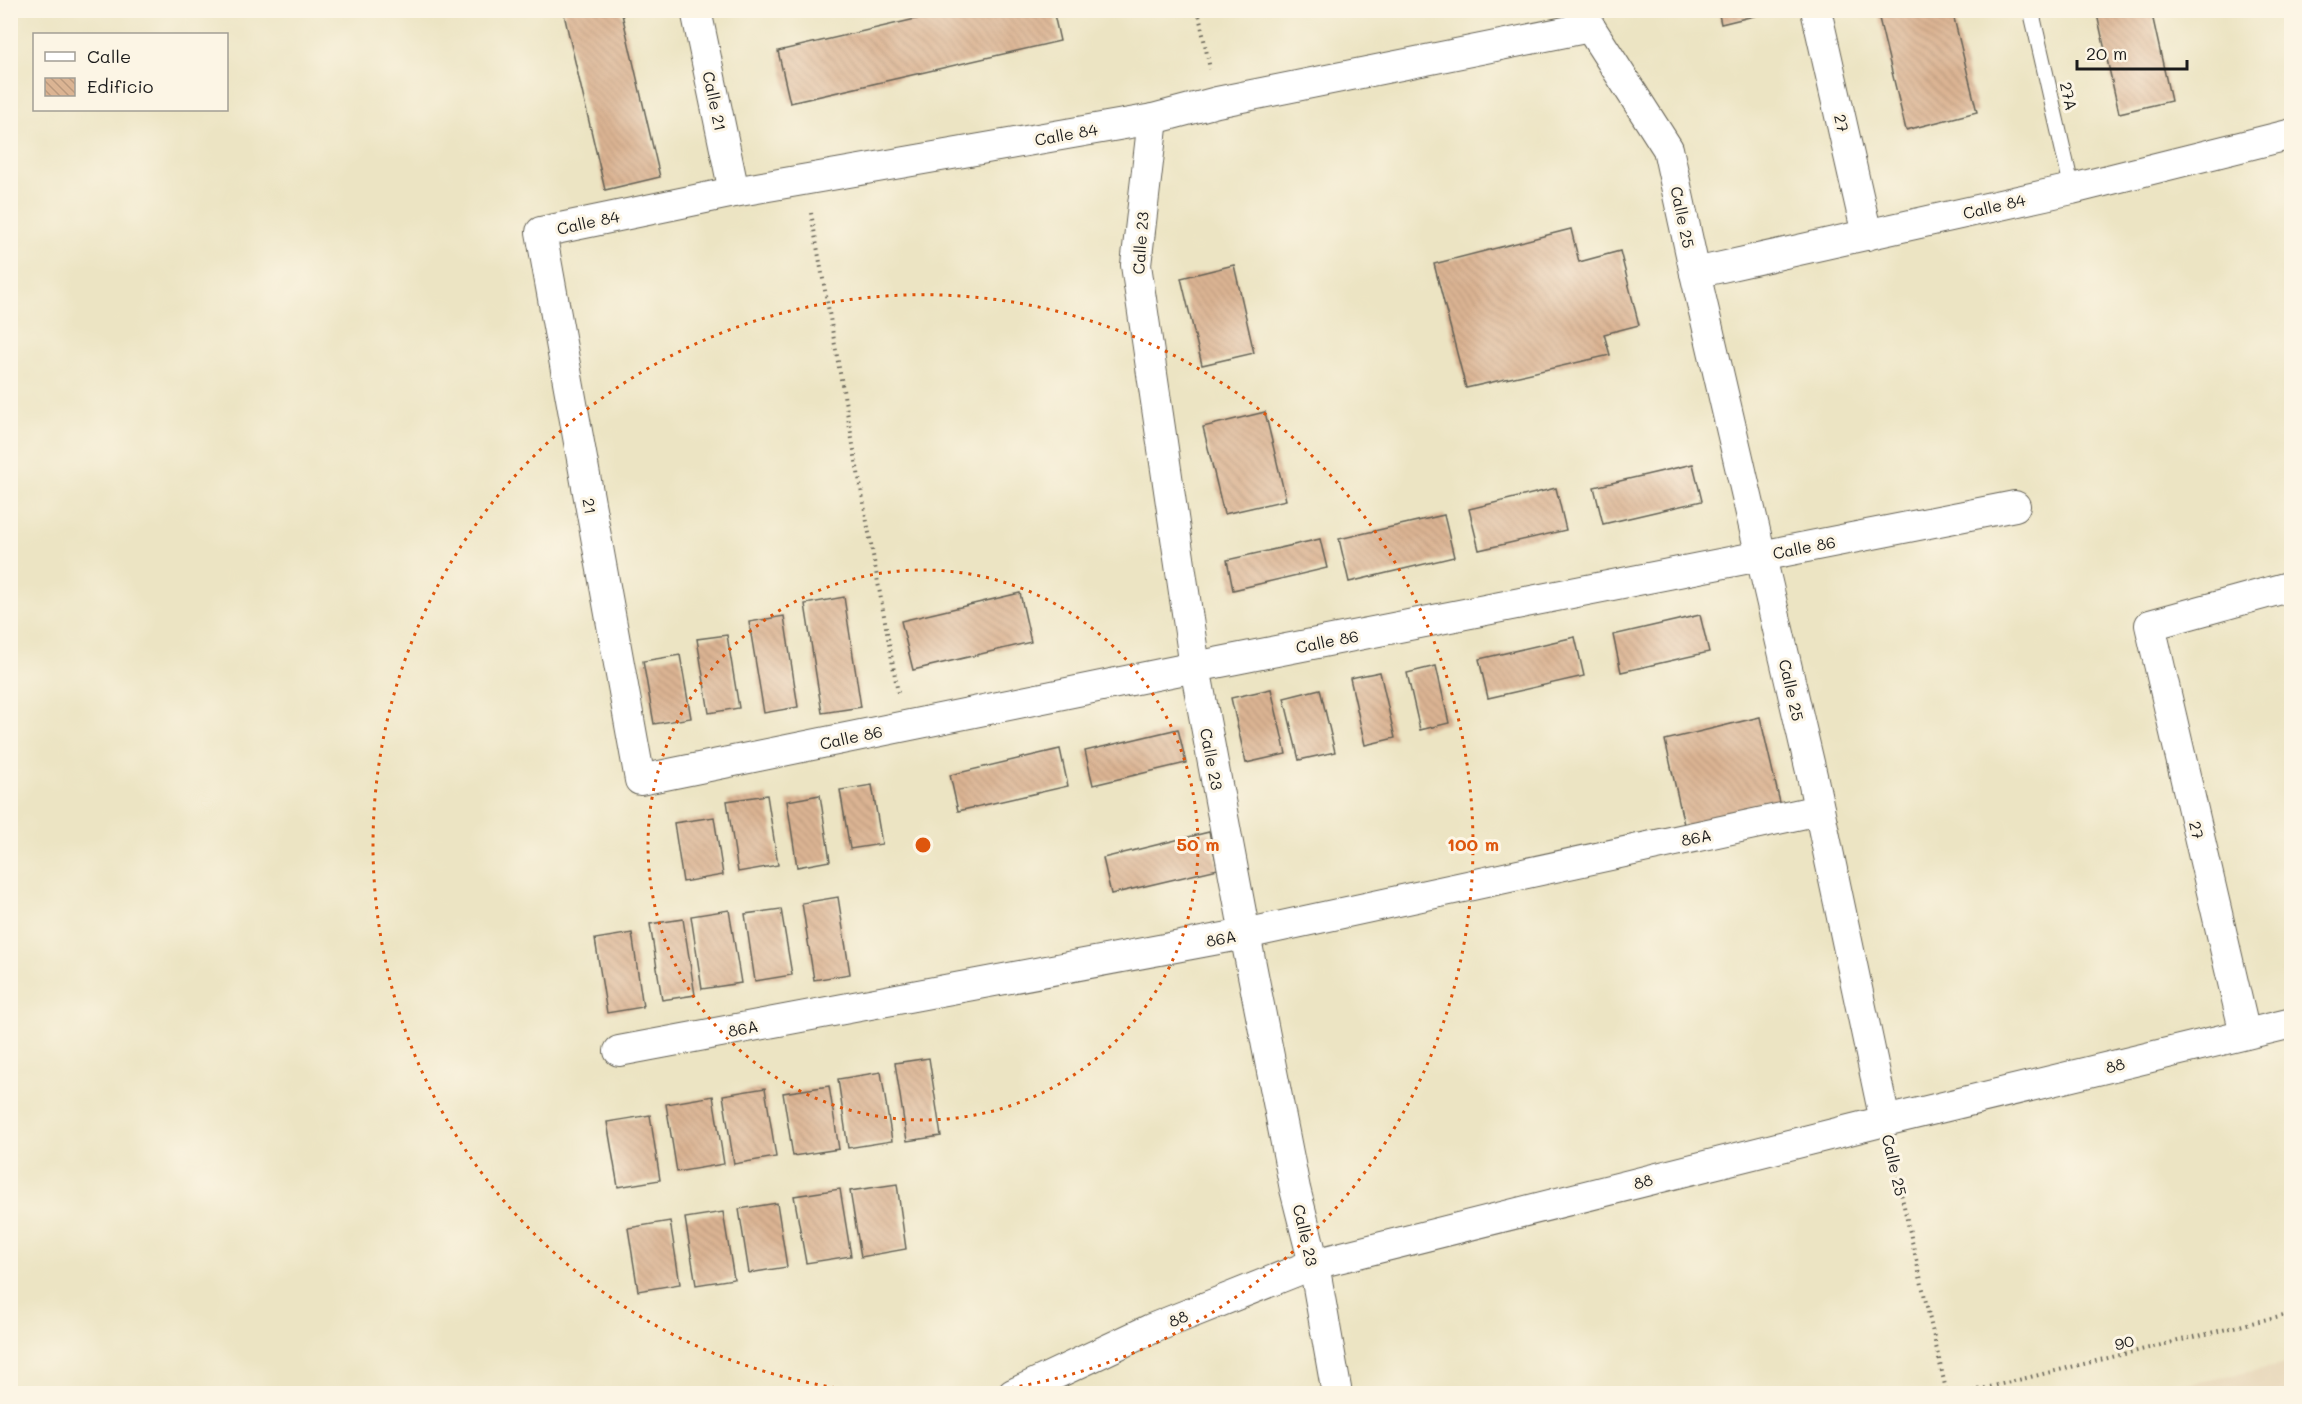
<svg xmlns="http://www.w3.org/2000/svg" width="2302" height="1404" font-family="Mali,sans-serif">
<defs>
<pattern id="building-back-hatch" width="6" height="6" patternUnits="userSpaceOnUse" patternTransform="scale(1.5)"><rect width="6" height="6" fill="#dbb493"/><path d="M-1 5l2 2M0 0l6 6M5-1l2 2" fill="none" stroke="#bb9a7e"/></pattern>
</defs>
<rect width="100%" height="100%" fill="#fcf5e5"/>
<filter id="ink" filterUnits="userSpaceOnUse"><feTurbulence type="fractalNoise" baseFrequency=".0167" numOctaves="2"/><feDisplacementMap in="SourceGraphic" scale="12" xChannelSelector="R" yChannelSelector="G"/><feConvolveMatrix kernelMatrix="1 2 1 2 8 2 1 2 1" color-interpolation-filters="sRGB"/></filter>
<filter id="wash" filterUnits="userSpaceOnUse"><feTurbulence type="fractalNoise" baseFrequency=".008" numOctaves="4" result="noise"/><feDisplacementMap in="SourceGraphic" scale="24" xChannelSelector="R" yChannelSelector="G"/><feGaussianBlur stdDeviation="1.35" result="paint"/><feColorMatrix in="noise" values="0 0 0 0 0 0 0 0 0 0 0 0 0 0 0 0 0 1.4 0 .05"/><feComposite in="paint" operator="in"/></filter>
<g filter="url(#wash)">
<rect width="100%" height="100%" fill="#ece4c3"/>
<polygon fill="#e6d5b7" points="2291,1363 2291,1393 2146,1393"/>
<g id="blocks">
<g fill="url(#building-back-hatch)">
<polygon points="563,10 621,10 660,177 605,190"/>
<polygon points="954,10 1053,10 1060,41 790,103 778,51"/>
<polygon points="1718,10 1773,10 1774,11 1721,24"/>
<polygon points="1877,10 1952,10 1977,112 1906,130"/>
<polygon points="2096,10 2151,10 2171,101 2119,113"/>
<polygon points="1571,229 1579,262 1620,251 1639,325 1604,334 1610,355 1466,388 1434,264"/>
<polygon points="1234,265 1254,353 1202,365 1181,278"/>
<polygon points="1265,412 1286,500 1224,514 1203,427"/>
<polygon points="1693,464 1702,501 1603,524 1594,487"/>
<polygon points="1556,488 1566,530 1479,550 1469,509"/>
<polygon points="1444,515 1454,557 1349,582 1339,539"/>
<polygon points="1320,539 1327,568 1233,590 1227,560"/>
<polygon points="1020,593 1031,642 913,670 901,621"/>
<polygon points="844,597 861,707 822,713 805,604"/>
<polygon points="1700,615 1709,652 1621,672 1613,635"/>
<polygon points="784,616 798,707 764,713 749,622"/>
<polygon points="727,635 739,708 709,713 697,639"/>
<polygon points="1575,637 1584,676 1488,698 1479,659"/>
<polygon points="680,655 691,718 654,724 643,661"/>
<polygon points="1436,666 1449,723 1420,730 1407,673"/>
<polygon points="1380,672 1395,738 1365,745 1350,678"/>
<polygon points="1271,689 1286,754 1246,763 1231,698"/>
<polygon points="1320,689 1335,752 1299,760 1284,698"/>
<polygon points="1760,717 1781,807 1685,829 1665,740"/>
<polygon points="1178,729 1186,763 1093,785 1085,751"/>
<polygon points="1060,749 1068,786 958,811 950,775"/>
<polygon points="872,785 882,844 850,849 840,790"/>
<polygon points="767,795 778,865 738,872 727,801"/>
<polygon points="820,795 830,861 797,867 787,801"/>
<polygon points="714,817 723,875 683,882 674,823"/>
<polygon points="1209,832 1218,869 1111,894 1103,858"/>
<polygon points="838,897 850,974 814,980 802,903"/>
<polygon points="781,909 792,975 755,981 745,914"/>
<polygon points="729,910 741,983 702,989 691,916"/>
<polygon points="683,919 695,995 662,1000 650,924"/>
<polygon points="632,933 643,1007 607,1013 595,939"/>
<polygon points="929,1058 941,1136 907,1141 895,1063"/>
<polygon points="881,1072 892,1141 848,1148 838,1079"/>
<polygon points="829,1086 839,1149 793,1156 783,1093"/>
<polygon points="765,1088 776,1157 734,1164 723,1095"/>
<polygon points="713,1096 724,1164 677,1172 666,1104"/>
<polygon points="650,1115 660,1180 618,1187 607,1122"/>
<polygon points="897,1184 906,1249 861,1257 850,1191"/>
<polygon points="840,1189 851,1256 806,1263 794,1196"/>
<polygon points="777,1203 787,1267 749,1273 739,1209"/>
<polygon points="723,1212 734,1279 696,1285 685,1218"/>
<polygon points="670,1221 680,1284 638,1291 628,1228"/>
</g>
</g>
</g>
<g filter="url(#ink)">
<use href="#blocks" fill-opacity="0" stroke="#656256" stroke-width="1.5"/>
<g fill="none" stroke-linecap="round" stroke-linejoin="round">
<defs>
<polyline id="lane" points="2031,10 2072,189"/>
<g id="street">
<polyline points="696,10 734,192"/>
<polyline points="1579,10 1668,149 1695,273 1813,780 1885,1121"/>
<polyline points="1816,10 1867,235"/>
<polyline points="1590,27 1217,102 1153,119 734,192 541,232 640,780 1195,667 2015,506"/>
<polyline points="1153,119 1136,265 1195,667 1245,934 1295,1189 1314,1264 1337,1394"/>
<polyline points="1695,273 2072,189 2292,134"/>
<polyline points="2245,1034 2150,625 2292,586"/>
<polyline points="619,1051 1245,934 1819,810"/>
<polyline points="1013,1394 1151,1329 1314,1264 1885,1121 2292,1023"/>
</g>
</defs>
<use href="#lane" stroke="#656256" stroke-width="17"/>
<use href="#street" stroke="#656256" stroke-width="32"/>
<g stroke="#656256" stroke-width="4" stroke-dasharray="1.5 4.5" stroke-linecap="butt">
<polyline points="1198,10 1210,69"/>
<polyline points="811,213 898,693"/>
<polyline points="1892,1154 1947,1394"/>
<polyline points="1961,1394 2292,1313"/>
</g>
<use href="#lane" stroke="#fff" stroke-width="15"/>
<use href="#street" stroke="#fff" stroke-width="30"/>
</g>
</g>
<g fill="none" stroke="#de560d" stroke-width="3" stroke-dasharray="3 6">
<circle cx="923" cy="845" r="275"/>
<path d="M880 1393A550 550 0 1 1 966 1393"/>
</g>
<g text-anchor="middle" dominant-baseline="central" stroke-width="6" stroke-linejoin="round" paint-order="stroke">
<g font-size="16" fill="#1c1c1c" stroke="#fcf5e5">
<text transform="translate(2069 96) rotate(77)">27A</text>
<text transform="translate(715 101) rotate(78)">Calle 21</text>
<text transform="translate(1842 123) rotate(77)">27</text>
<text transform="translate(1066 134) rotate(-10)">Calle 84</text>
<text transform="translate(1994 206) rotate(-13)">Calle 84</text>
<text transform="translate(1683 217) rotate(78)">Calle 25</text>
<text transform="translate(588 222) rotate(-12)">Calle 84</text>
<text transform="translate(1140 243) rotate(-86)">Calle 23</text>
<text transform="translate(590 506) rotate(80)">21</text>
<text transform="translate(1804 547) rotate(-11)">Calle 86</text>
<text transform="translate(1327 641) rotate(-11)">Calle 86</text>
<text transform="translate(1792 690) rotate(77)">Calle 25</text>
<text transform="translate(851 737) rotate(-12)">Calle 86</text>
<text transform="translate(1212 759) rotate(79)">Calle 23</text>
<text transform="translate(2197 830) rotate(77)">27</text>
<text transform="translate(1696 837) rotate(-12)">86A</text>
<text transform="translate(1221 938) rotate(-11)">86A</text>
<text transform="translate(743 1028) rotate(-11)">86A</text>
<text transform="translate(2115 1065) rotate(-14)">88</text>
<text transform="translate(1895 1165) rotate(77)">Calle 25</text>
<text transform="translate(1643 1181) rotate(-14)">88</text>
<text transform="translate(1306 1235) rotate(77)">Calle 23</text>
<text transform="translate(1178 1318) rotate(-22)">88</text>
<text transform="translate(2124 1342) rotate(-14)">90</text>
</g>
</g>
<circle cx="923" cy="845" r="9" fill="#de560d" stroke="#fcf5e5" stroke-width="3"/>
<g font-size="18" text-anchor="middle" font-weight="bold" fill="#de560d" stroke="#fcf5e5" stroke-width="6" stroke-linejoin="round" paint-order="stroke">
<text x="1198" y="851">50 m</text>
<text x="1473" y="851">100 m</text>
</g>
<rect width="2302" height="1404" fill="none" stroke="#fcf5e5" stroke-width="36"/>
<rect x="33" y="33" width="195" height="78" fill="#fcf5e5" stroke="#a29e95" stroke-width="1.5"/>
<rect x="45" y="52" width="30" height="9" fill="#ffffff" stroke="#a29e95" stroke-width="1.5"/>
<text x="87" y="63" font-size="18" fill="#1c1c1c">Calle</text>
<rect x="45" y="78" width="30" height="18" fill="url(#building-back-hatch)" stroke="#a29e95" stroke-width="1.5"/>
<text x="87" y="93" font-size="18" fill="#1c1c1c">Edificio</text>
<path d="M2077 60v9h110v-9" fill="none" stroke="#1c1c1c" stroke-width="3"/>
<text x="2086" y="60" font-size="18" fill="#1c1c1c" stroke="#fcf5e5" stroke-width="4.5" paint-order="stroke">20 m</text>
</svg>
